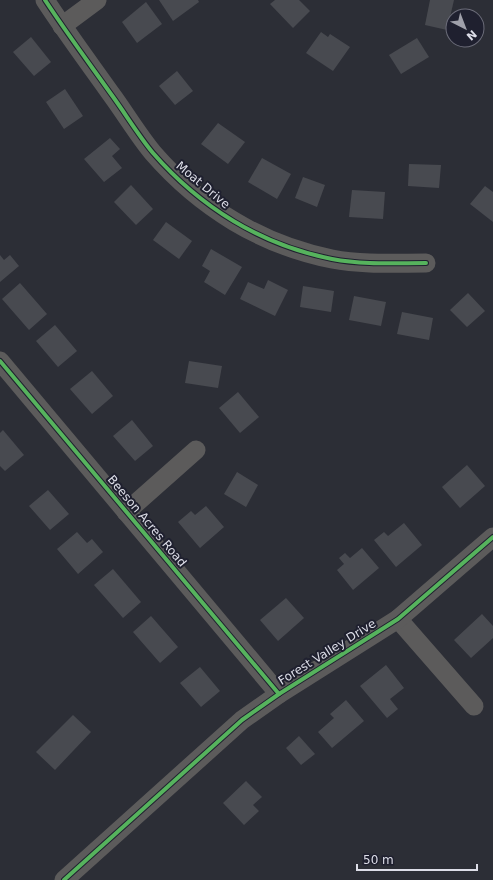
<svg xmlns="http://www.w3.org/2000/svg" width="493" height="880" font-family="'DejaVu Sans',sans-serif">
<rect width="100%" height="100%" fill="#2c2e36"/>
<g fill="#484a50">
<polygon points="159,0 198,0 199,2 173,21"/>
<polygon points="275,0 299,0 310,11 293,28 270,4"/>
<polygon points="430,0 454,0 447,30 425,25"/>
<polygon points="146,2 162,24 137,43 122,22"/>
<polygon points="321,32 328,37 330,34 350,47 333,71 306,53"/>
<polygon points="31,37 51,62 34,76 13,52"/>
<polygon points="417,38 429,57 401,74 389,55"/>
<polygon points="177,71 193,91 175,105 159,86"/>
<polygon points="65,89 83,116 64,129 46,102"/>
<polygon points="218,123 245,142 228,164 201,144"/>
<polygon points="110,138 120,149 112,156 122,168 104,182 84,159"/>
<polygon points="262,158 291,174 277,199 248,182"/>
<polygon points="409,164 441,165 439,188 408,186"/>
<polygon points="303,177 325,185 317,207 295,198"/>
<polygon points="131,185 153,209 136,225 114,202"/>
<polygon points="485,186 493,192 493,222 470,204"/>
<polygon points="352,190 385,192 383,219 349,217"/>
<polygon points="166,222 192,241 179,259 153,240"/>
<polygon points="211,249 242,267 225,295 204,282 210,271 202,266"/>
<polygon points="0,255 4,260 10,255 19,266 0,282"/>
<polygon points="268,280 288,290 275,316 240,299 248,282 264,289"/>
<polygon points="20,283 47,314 29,330 2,299"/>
<polygon points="303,286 334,291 331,312 300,307"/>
<polygon points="468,293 485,311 467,327 450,310"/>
<polygon points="354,296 386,302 381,326 349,320"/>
<polygon points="402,312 433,318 429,340 397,334"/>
<polygon points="55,325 77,351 58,367 36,341"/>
<polygon points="189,361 222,366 218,388 185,383"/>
<polygon points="92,371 113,396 92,414 70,389"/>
<polygon points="238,392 259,417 240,433 219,408"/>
<polygon points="132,420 153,446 135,461 113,436"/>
<polygon points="3,430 24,455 5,471 0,466 0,433"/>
<polygon points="467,465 485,486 460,508 442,487"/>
<polygon points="237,472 258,485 246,507 224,494"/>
<polygon points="48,490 69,514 50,530 29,506"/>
<polygon points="206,506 224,527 200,548 178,522 191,511 195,515"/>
<polygon points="404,523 422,545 396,567 374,540 384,532 388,536"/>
<polygon points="77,532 87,543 92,539 103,552 78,574 57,549"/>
<polygon points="362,548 379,568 353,590 337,570 344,564 339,558 345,553 350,558"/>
<polygon points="113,569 141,602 123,618 94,585"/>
<polygon points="286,598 304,618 278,641 260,620"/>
<polygon points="482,614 493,626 493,638 471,658 454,640"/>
<polygon points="151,616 178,647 160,663 133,632"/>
<polygon points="386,665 404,688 390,699 398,709 387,718 360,686"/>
<polygon points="200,667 220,691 201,707 180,683"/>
<polygon points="346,700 364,721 332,748 318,732 334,718 330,714"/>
<polygon points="73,715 91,732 55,770 36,752"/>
<polygon points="299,736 315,754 301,765 286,748"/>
<polygon points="246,781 262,797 253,805 259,811 244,825 223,803"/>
</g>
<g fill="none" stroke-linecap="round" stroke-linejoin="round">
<g stroke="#5c5b5b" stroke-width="19">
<path d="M45 0C66 32 89 63 111 94 125 113 138 135 153 153 200 207 261 245 332 259 363 265 395 263 426 263"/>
<polyline points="62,26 97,0"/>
<polyline points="0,361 279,694"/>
<polyline points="126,512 196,450"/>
<polyline points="398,619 474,706"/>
<polyline points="64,880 242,720 279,694 398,619 493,537"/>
</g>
<defs>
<g id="cycleway">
<path d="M45 0C66 32 89 63 111 94 125 113 138 135 153 153 200 207 261 245 332 259 363 265 395 263 426 263"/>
<polyline points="0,361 279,694"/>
<polyline points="64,880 242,720 279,694 398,619 493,537"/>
</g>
</defs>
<use href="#cycleway" stroke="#1f202f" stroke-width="6"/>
<use href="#cycleway" stroke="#56b35d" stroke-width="4"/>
</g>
<g text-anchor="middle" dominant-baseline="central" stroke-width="4" stroke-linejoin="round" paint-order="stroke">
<g font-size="12" fill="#dddee8" stroke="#1f202f">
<text transform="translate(203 185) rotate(40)">Moat Drive</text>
<text transform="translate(147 521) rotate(50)">Beeson Acres Road</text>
<text transform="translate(327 652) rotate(-32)">Forest Valley Drive</text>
</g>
</g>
<g transform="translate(465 28) rotate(138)"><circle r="19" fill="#1f202f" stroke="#6b6c79"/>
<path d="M0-3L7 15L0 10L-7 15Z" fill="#9fa0aa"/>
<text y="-6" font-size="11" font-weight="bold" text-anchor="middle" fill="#dddee8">N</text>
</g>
<path d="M357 864v6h120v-6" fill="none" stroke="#dddee8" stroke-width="2"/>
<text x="363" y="864" font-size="12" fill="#dddee8" stroke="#1f202f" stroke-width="3" paint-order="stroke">50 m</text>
</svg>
